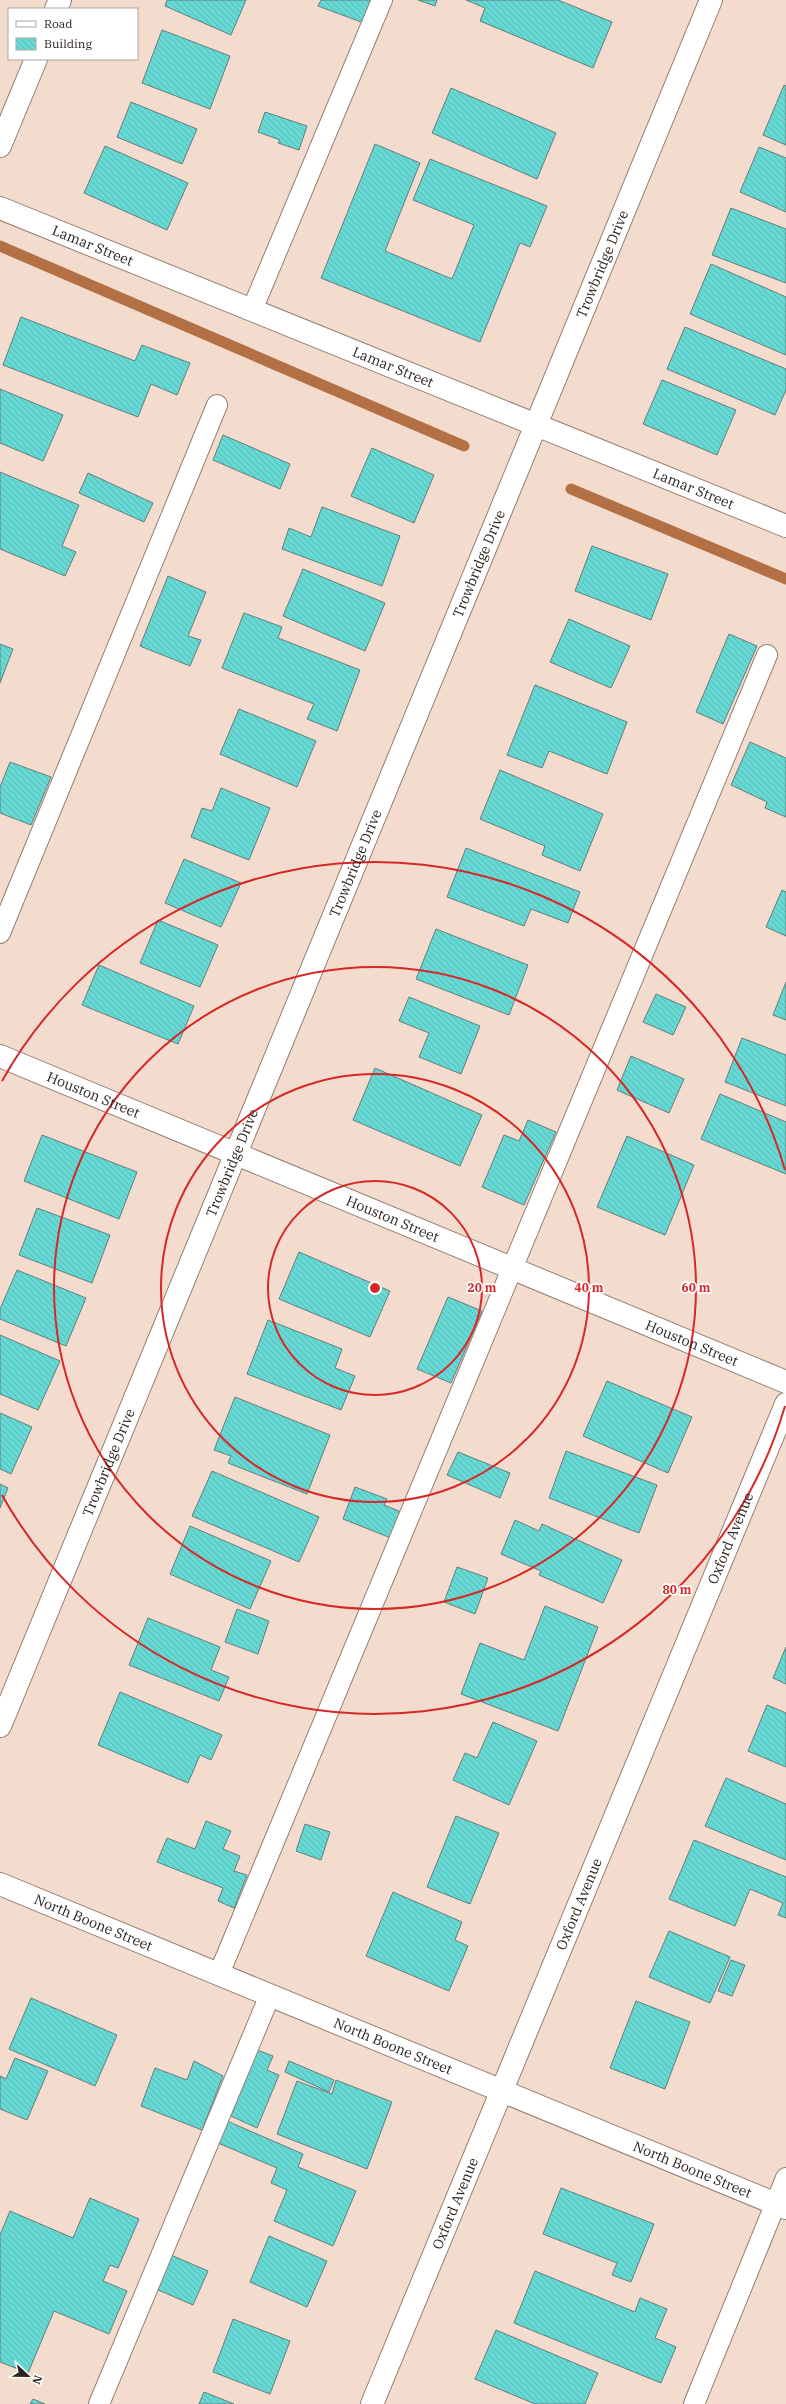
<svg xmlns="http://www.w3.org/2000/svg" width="786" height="2404" font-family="'IBM Plex Serif',serif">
<defs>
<pattern id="building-back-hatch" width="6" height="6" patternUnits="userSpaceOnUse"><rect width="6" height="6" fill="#67d9d5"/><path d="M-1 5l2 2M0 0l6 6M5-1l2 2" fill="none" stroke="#5abab6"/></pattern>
</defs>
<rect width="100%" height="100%" fill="#f3dcce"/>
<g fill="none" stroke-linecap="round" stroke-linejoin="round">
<g stroke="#b47045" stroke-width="11">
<polyline points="0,246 464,446"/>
<polyline points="571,489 786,579"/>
</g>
</g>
<g fill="url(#building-back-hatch)" stroke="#627e7c">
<polygon points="167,0 246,0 231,35 165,6"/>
<polygon points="321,0 370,0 373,1 364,23 318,6"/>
<polygon points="418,0 437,0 435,6"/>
<polygon points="466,0 558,0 612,22 593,68 480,21 485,8"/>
<polygon points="162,30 230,56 210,109 142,83"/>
<polygon points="784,85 786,86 786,145 763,135"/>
<polygon points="451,88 556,133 537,179 432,133"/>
<polygon points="131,102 197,129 182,164 117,137"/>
<polygon points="265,112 307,126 299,150 278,143 280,140 258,132"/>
<polygon points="375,144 420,163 385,251 452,279 474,225 413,200 430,159 547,206 530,247 520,243 480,342 321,278"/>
<polygon points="105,146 188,183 167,230 84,193"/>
<polygon points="759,147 786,158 786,212 740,192"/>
<polygon points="731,208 786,229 786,283 712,255"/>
<polygon points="711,264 786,297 786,355 690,314"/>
<polygon points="21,317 135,361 142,345 190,363 177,395 151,384 138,417 3,365"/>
<polygon points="685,327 786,369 786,390 775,415 667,369"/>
<polygon points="662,380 736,410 717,455 643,424"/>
<polygon points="0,389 63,415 43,461 0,443"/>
<polygon points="223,435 290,464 280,489 213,460"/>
<polygon points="372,448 434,475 414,523 351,496"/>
<polygon points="0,472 79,505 62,546 76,552 65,576 0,549"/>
<polygon points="88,473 153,503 144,522 79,493"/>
<polygon points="322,507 400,536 382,586 282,549 289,528 311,537"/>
<polygon points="592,546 668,574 651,620 575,591"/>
<polygon points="303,569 385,603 365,651 283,616"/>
<polygon points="168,576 206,592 188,636 201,640 190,666 140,646"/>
<polygon points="244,613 282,627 278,638 360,670 337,731 307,719 314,704 222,668"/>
<polygon points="569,619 630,646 611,688 550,662"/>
<polygon points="729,634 757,646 723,724 696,712"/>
<polygon points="0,644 13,649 0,683"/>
<polygon points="535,685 627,722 607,774 549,751 542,768 507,755"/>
<polygon points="239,709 316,741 297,787 220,754"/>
<polygon points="750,742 786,758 786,817 765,808 767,802 731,785"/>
<polygon points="10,762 51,777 31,825 0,813 0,787"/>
<polygon points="500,770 603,814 580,871 542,855 545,846 480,819"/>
<polygon points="221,788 270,808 249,860 191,837 202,808 212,811"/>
<polygon points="466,848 580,892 568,923 531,909 524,926 447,897"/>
<polygon points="184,859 241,883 221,927 165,903"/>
<polygon points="782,890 786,892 786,936 766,927"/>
<polygon points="158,920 218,945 200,987 140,963"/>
<polygon points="436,929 528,965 509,1015 416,979"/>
<polygon points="99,965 194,1006 178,1044 82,1005"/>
<polygon points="786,982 786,1020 773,1015"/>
<polygon points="656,994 686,1007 673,1035 643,1022"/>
<polygon points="409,997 480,1026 461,1074 419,1057 429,1033 399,1021"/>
<polygon points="742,1038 786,1055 786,1106 725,1082"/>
<polygon points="631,1056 684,1079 669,1113 617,1090"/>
<polygon points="375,1068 482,1115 460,1166 353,1120"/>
<polygon points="720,1094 786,1122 786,1174 701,1139"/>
<polygon points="528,1120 556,1132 524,1205 482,1187 504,1135 519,1141"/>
<polygon points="42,1135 137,1172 119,1219 24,1181"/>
<polygon points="627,1136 694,1165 665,1235 597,1207"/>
<polygon points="37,1208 110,1235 92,1283 19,1255"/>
<polygon points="299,1252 390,1291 370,1337 279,1299"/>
<polygon points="17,1270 86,1298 66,1346 0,1319 0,1309"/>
<polygon points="448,1297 482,1311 451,1383 417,1369"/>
<polygon points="268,1320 342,1349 335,1368 355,1376 341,1410 247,1374"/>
<polygon points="0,1335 60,1361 38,1410 0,1394"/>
<polygon points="607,1381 692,1417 668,1473 583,1436"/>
<polygon points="235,1397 330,1435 307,1494 228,1463 231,1456 214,1450"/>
<polygon points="0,1413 32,1427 11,1474 0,1469"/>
<polygon points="566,1451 657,1485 639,1533 549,1498"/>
<polygon points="458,1452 510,1473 500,1498 447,1475"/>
<polygon points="212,1471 319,1517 299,1562 192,1516"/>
<polygon points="0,1484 8,1488 0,1508"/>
<polygon points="355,1487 387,1499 384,1505 401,1512 391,1538 343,1519"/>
<polygon points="515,1520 539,1531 542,1524 622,1560 603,1603 539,1575 541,1571 501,1554"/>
<polygon points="190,1526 271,1561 250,1609 170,1574"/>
<polygon points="457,1567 488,1578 475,1614 444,1602"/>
<polygon points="545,1606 598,1627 558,1731 461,1694 480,1643 524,1660"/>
<polygon points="237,1609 269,1621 258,1654 225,1642"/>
<polygon points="148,1618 220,1647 211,1670 229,1677 219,1701 129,1665"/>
<polygon points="786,1647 786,1684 773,1678"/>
<polygon points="120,1692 222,1735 211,1760 200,1755 188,1783 98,1745"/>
<polygon points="767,1705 786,1713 786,1767 748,1751"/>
<polygon points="493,1722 537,1741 509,1805 453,1780 465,1753 477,1758"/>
<polygon points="726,1778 786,1804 786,1860 705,1826"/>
<polygon points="456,1816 499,1833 470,1904 427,1887"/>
<polygon points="206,1821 231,1831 223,1849 240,1856 234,1871 247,1875 234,1908 218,1901 223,1888 157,1862 167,1838 195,1849"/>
<polygon points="305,1824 330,1832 321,1860 296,1851"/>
<polygon points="694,1840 786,1877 786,1918 778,1915 783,1903 750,1889 735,1926 669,1899"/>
<polygon points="393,1892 462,1922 455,1940 468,1946 449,1991 366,1956"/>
<polygon points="669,1931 730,1957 710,2003 649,1977"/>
<polygon points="731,1960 745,1965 732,1996 718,1991"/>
<polygon points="31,1998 117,2035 95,2086 9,2049"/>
<polygon points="636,2001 690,2022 665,2089 610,2068"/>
<polygon points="257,2050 273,2056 267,2070 279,2075 257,2128 231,2116"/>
<polygon points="15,2058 48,2071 27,2120 0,2109 0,2076 6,2079"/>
<polygon points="194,2061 223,2076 202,2130 141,2106 155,2068 187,2080"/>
<polygon points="289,2061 334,2080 329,2092 285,2072"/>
<polygon points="336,2080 392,2102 367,2169 277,2134 297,2081 332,2094"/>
<polygon points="227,2121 303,2154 298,2167 356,2191 333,2246 274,2221 287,2190 271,2183 277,2168 218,2143"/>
<polygon points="561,2188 654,2224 631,2282 612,2275 617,2263 543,2234"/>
<polygon points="90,2198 139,2219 118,2268 110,2265 103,2281 127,2291 109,2334 54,2311 28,2373 0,2362 0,2235 10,2211 73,2238"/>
<polygon points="269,2236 327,2261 307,2307 250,2282"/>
<polygon points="171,2255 208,2271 193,2305 156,2289"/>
<polygon points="535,2271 635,2312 640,2298 667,2309 655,2338 676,2347 661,2383 514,2323"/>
<polygon points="233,2319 290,2341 270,2394 213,2372"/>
<polygon points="496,2330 598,2373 585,2404 535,2404 475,2379"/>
<polygon points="204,2392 234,2404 199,2404"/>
<polygon points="33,2399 45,2404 30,2404"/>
</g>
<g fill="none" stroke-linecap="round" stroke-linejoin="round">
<defs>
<g id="service">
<polyline points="252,310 382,0"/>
<polyline points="0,933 217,405"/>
<polyline points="219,1974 767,655"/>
<polyline points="99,2404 270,1995"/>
<polyline points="694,2404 786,2178"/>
</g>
<g id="minor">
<polyline points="56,9 60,0"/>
<polyline points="0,146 36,59"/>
<path id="s1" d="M0 208 786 526"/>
<path id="s2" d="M0 1056 786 1382"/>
<path id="s3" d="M0 1884 786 2208"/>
<path id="s4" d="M372 2404 786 1404"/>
</g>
<g id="secondary">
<path id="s5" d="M0 1726 711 0"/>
</g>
</defs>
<use href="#service" stroke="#947f72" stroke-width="22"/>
<use href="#minor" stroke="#947f72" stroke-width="24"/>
<use href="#secondary" stroke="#947f72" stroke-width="24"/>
<use href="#service" stroke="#fff" stroke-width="20"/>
<use href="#minor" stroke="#fff" stroke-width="22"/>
<use href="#secondary" stroke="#fff" stroke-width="22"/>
</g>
<g fill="none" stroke="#d62828" stroke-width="2">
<circle cx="375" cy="1288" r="107"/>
<circle cx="375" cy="1288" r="214"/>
<circle cx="375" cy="1288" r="321"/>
<path d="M785 1406A427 427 0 0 1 2 1495M2 1081A427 427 0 0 1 785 1170"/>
</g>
<g text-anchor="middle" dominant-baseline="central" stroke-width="3.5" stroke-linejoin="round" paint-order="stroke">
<g font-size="14" fill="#2c231e" stroke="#fff">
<text stroke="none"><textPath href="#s1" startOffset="100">Lamar Street</textPath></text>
<text stroke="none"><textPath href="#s5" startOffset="1581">Trowbridge Drive</textPath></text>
<text stroke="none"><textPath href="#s1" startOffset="424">Lamar Street</textPath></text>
<text stroke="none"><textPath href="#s1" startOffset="748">Lamar Street</textPath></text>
<text stroke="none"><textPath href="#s5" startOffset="1257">Trowbridge Drive</textPath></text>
<text stroke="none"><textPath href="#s5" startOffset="933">Trowbridge Drive</textPath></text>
<text stroke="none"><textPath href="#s2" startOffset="101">Houston Street</textPath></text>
<text stroke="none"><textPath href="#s5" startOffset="609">Trowbridge Drive</textPath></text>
<text stroke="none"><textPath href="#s2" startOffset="425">Houston Street</textPath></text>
<text stroke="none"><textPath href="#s2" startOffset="749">Houston Street</textPath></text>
<text stroke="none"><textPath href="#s5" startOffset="285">Trowbridge Drive</textPath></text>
<text stroke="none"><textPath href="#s4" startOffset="937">Oxford Avenue</textPath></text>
<text stroke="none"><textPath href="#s4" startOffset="541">Oxford Avenue</textPath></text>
<text stroke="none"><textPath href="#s3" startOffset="101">North Boone Street</textPath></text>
<text stroke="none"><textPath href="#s3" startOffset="425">North Boone Street</textPath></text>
<text stroke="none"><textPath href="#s3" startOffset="749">North Boone Street</textPath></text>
<text stroke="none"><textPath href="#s4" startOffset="217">Oxford Avenue</textPath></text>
</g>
</g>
<circle cx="375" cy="1288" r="6" fill="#d62828" stroke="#fff" stroke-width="2"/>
<g font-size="12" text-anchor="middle" font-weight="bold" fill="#d62828" stroke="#fff" stroke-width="3.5" stroke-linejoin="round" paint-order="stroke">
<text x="482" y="1292">20 m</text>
<text x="589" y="1292">40 m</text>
<text x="696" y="1292">60 m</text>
<text x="677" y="1594">80 m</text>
</g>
<rect x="8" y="8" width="130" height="52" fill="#ffffff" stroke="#aba7a5"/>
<rect x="16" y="21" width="20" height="6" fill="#ffffff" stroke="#aba7a5"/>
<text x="44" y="28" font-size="12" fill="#2c231e">Road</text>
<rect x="16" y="38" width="20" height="12" fill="url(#building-back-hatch)" stroke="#aba7a5"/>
<text x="44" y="48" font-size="12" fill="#2c231e">Building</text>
<g transform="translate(28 2376) rotate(112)" stroke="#ffffff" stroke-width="3" paint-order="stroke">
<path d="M0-3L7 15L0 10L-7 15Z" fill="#2c231e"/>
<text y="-6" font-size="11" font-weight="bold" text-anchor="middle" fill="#2c231e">N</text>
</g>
</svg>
